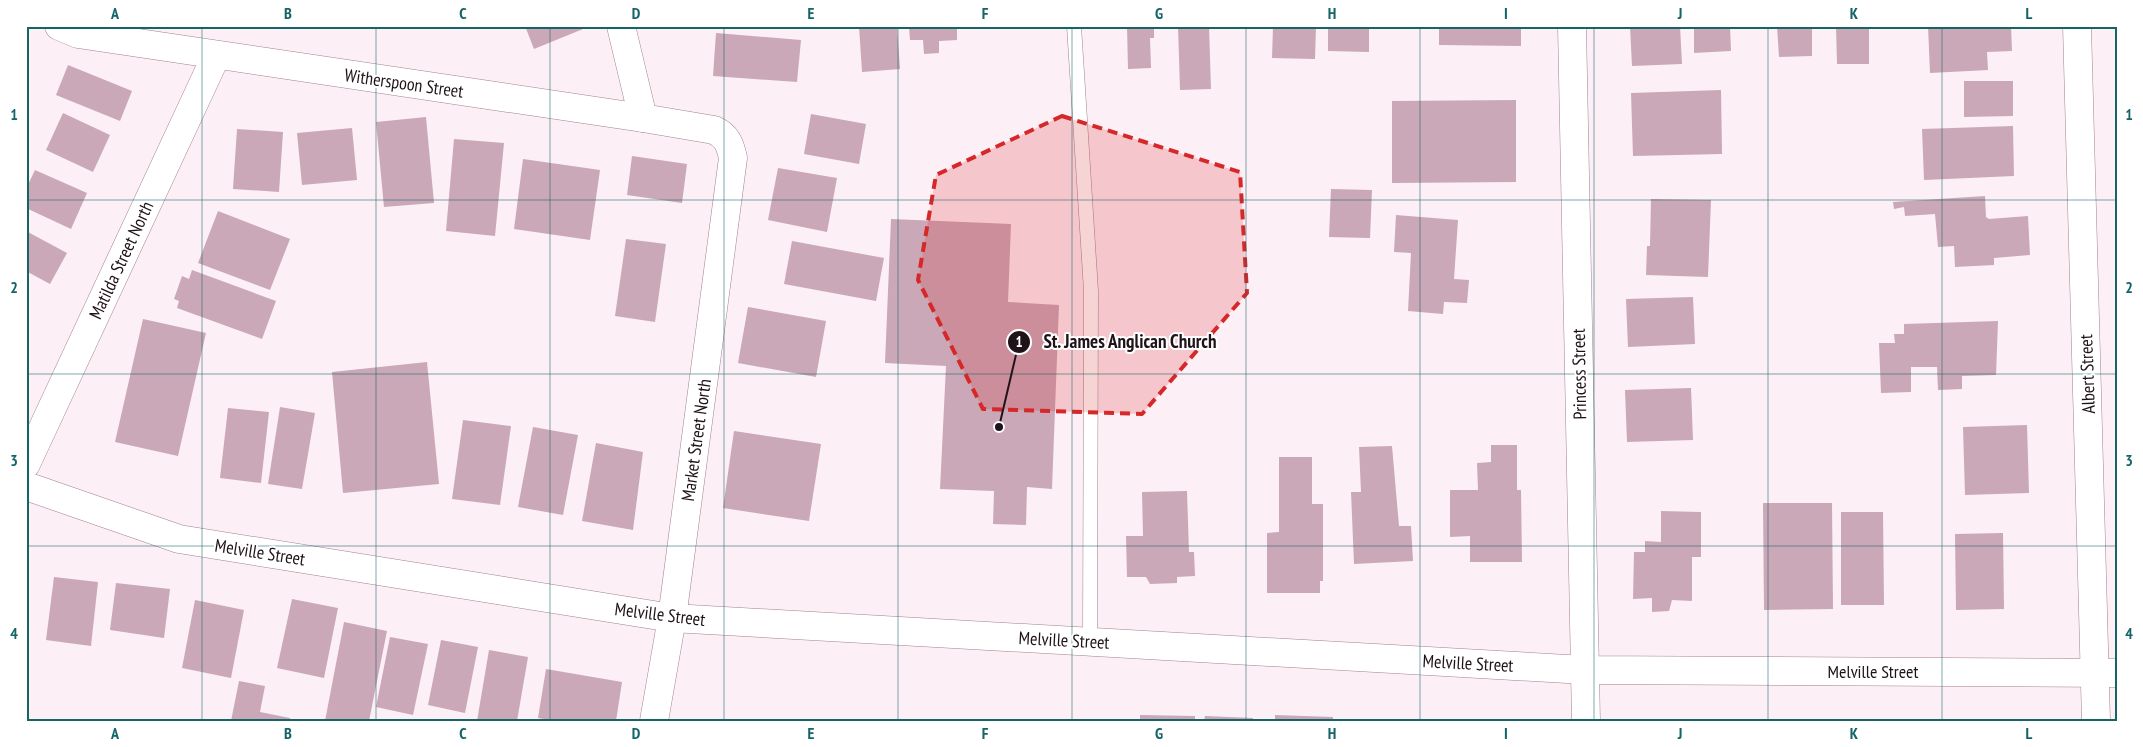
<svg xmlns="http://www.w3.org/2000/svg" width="2143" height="747" font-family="'PT Sans Narrow',sans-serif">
<rect width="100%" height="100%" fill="#fdeff6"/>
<g fill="#caa8b8">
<polygon points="525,26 582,26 583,29 534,49"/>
<polygon points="859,26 897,26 900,69 862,72"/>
<polygon points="909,26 957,26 957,40 939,41 939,53 924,54 923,40 910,40"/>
<polygon points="1127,26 1154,26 1154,38 1150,38 1151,68 1128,69"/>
<polygon points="1178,26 1209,26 1211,89 1180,90"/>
<polygon points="1273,26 1316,26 1315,59 1272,58"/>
<polygon points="1328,26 1369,26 1369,52 1328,51"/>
<polygon points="1439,26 1521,26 1521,46 1439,45"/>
<polygon points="1630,26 1680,26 1682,64 1632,66"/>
<polygon points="1694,26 1730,26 1731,51 1694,53"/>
<polygon points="1777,26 1812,26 1812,56 1779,57"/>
<polygon points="1836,26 1869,26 1869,64 1837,64"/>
<polygon points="1928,26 2011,26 2012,51 1987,52 1988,70 1930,73"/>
<polygon points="716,33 801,40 797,82 713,76"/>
<polygon points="68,65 132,91 120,121 56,95"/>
<polygon points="1964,81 2013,81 2013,116 1964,117"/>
<polygon points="1721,90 1722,154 1633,156 1631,93"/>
<polygon points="1516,100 1516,182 1392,183 1392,101"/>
<polygon points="63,113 110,135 93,172 46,150"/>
<polygon points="811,114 866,124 859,164 804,154"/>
<polygon points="426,117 434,203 384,207 376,122"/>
<polygon points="2013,126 2014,176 1924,180 1922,129"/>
<polygon points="352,128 357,180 302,185 297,133"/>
<polygon points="237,129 283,132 279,192 233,189"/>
<polygon points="454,139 504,143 495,236 446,231"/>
<polygon points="632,156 687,164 682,203 627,195"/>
<polygon points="523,159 600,170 590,240 514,229"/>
<polygon points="778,168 837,178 827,232 768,220"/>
<polygon points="35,170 87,193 71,229 26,208 26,189"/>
<polygon points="1331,189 1372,190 1370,238 1329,237"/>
<polygon points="1985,196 1986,217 1989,219 2028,216 2030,255 1994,258 1994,265 1955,267 1954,246 1938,247 1935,214 1905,216 1904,207 1894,209 1893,202"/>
<polygon points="1651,199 1711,200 1708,277 1646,275 1647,246 1650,246"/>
<polygon points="218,211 290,239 270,290 198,263"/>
<polygon points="1396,215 1458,220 1454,279 1469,280 1467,303 1444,302 1443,314 1408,311 1411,253 1394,252"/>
<polygon points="891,219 1011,224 1008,302 1059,305 1052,489 1027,487 1026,525 993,524 994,491 940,489 946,366 885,363"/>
<polygon points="26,231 67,253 50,284 26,271"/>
<polygon points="626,239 666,244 655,322 615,316"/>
<polygon points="792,241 884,258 876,301 784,284"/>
<polygon points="192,270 276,301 262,339 177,308 179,301 174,299 182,276 189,279"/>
<polygon points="1693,297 1695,344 1628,347 1626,299"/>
<polygon points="748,307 826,321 816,377 738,363"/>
<polygon points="143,319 206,333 178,456 115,442"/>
<polygon points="1998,321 1996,375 1962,376 1962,389 1938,390 1937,367 1911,367 1911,392 1881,393 1879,343 1895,343 1894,334 1904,334 1904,324"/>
<polygon points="427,362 439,484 343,493 332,372"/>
<polygon points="1691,388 1693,440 1627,442 1625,390"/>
<polygon points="280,407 315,413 302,489 268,484"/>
<polygon points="228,408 269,412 261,483 220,478"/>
<polygon points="463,420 511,426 500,505 452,499"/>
<polygon points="2027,425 2029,493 1965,495 1963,427"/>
<polygon points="533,427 578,435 563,515 518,507"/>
<polygon points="734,431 821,444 809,521 723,508"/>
<polygon points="596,443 643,452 633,530 582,521"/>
<polygon points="1491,445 1517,445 1517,490 1521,490 1522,562 1470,562 1470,536 1450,537 1450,490 1478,490 1477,463 1491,462"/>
<polygon points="1392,446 1399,526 1411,526 1413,561 1354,564 1351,492 1361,492 1359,447"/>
<polygon points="1279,457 1312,457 1312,504 1323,504 1323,581 1320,581 1320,593 1267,593 1267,533 1279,532"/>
<polygon points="1187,491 1189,552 1194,552 1195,576 1177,577 1177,583 1150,584 1146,577 1127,577 1126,536 1143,536 1142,492"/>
<polygon points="1763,503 1832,503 1833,609 1764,610"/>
<polygon points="1661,511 1701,512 1701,557 1692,557 1692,601 1672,600 1669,611 1652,612 1652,598 1633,599 1634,552 1645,552 1645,541 1661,542"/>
<polygon points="1841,512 1883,512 1884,605 1841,605"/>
<polygon points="2003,533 2004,609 1956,610 1955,534"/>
<polygon points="54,577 98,582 91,646 46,640"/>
<polygon points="116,583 170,589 164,638 110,630"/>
<polygon points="292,599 338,608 324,678 277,668"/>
<polygon points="195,600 244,610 231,678 182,668"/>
<polygon points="344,622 387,631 369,721 325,721"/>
<polygon points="390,637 428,644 413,715 376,707"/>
<polygon points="441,640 478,647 465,713 428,705"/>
<polygon points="489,650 528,657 517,721 477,721"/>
<polygon points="546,669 622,682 616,721 555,721 538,718"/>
<polygon points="239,681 265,686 260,712 290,718 290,721 231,721"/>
<polygon points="1140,715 1195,716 1195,721 1140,721"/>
<polygon points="1275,715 1333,717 1333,721 1275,721"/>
<polygon points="1205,716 1253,718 1253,721 1204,721"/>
</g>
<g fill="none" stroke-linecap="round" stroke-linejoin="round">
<defs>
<polyline id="lane" points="1074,26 1091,291 1090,642"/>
<g id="street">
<path d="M59 26 78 34 643 118 714 130C727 136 730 144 733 158L672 618 654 721"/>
<polyline points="621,26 643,118"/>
<polyline points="1572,26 1586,721"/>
<polyline points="2077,26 2096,721"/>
<polyline points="26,464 216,56"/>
<polyline points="26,486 179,539 672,618 1585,670 2117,673"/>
</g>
</defs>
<use href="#lane" stroke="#a28191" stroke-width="15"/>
<use href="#street" stroke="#a28191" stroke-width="29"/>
<use href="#lane" stroke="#fff" stroke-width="14"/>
<use href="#street" stroke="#fff" stroke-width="28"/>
</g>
<path fill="#d62828" fill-opacity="0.2" stroke="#d62828" stroke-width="4" stroke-dasharray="10 6" stroke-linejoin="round" d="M1062 116 1240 172 1247 293 1142 414 983 409 918 280 936 175Z"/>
<path fill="none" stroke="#166566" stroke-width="1" stroke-opacity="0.55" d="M202 26V721M376 26V721M550 26V721M724 26V721M898 26V721M1072 26V721M1246 26V721M1420 26V721M1594 26V721M1768 26V721M1942 26V721M26 200H2117M26 374H2117M26 546H2117"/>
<g text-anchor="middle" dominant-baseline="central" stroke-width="4" stroke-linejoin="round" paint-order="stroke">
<g font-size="18" fill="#1f1319" stroke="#fff">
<text transform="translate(404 83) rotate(8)">Witherspoon Street</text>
<text transform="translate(121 260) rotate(-65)">Matilda Street North</text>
<text transform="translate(1579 374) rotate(-91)">Princess Street</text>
<text transform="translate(2087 374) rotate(-92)">Albert Street</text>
<text transform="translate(696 440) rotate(-82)">Market Street North</text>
<text transform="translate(260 552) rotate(9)">Melville Street</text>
<text transform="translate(660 614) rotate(7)">Melville Street</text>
<text transform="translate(1064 640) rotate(3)">Melville Street</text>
<text transform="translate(1468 663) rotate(3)">Melville Street</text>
<text x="1873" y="671">Melville Street</text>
</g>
</g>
<path fill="none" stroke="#1f1319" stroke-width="2" d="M999 427L1019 342"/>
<g fill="#1f1319" stroke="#fff" stroke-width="2">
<circle cx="999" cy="427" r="5"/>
<circle cx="1019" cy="342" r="12"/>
</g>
<g font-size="15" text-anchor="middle" font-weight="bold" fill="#fff">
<text x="1019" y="347">1</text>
</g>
<g font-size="19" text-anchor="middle" font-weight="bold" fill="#1f1319" stroke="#fff" stroke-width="4" stroke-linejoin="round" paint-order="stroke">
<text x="1130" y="348">St. James Anglican Church</text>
</g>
<rect width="2143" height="747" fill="none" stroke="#ffffff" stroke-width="55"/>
<rect x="28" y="28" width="2088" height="692" fill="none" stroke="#166566" stroke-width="2"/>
<g font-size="16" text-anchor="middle" font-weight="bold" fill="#166566">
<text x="115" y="19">A</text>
<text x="288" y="19">B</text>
<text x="463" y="19">C</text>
<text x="636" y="19">D</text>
<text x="811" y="19">E</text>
<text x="985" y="19">F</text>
<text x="1159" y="19">G</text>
<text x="1332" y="19">H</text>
<text x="1506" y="19">I</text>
<text x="1680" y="19">J</text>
<text x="1854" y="19">K</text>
<text x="2029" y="19">L</text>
<text x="14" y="120">1</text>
<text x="2129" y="120">1</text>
<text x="14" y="293">2</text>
<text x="2129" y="293">2</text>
<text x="14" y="466">3</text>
<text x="2129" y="466">3</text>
<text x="14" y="639">4</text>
<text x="2129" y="639">4</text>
<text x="115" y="739">A</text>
<text x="288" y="739">B</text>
<text x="463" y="739">C</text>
<text x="636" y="739">D</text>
<text x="811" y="739">E</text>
<text x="985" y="739">F</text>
<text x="1159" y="739">G</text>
<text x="1332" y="739">H</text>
<text x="1506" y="739">I</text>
<text x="1680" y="739">J</text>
<text x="1854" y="739">K</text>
<text x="2029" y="739">L</text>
</g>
</svg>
